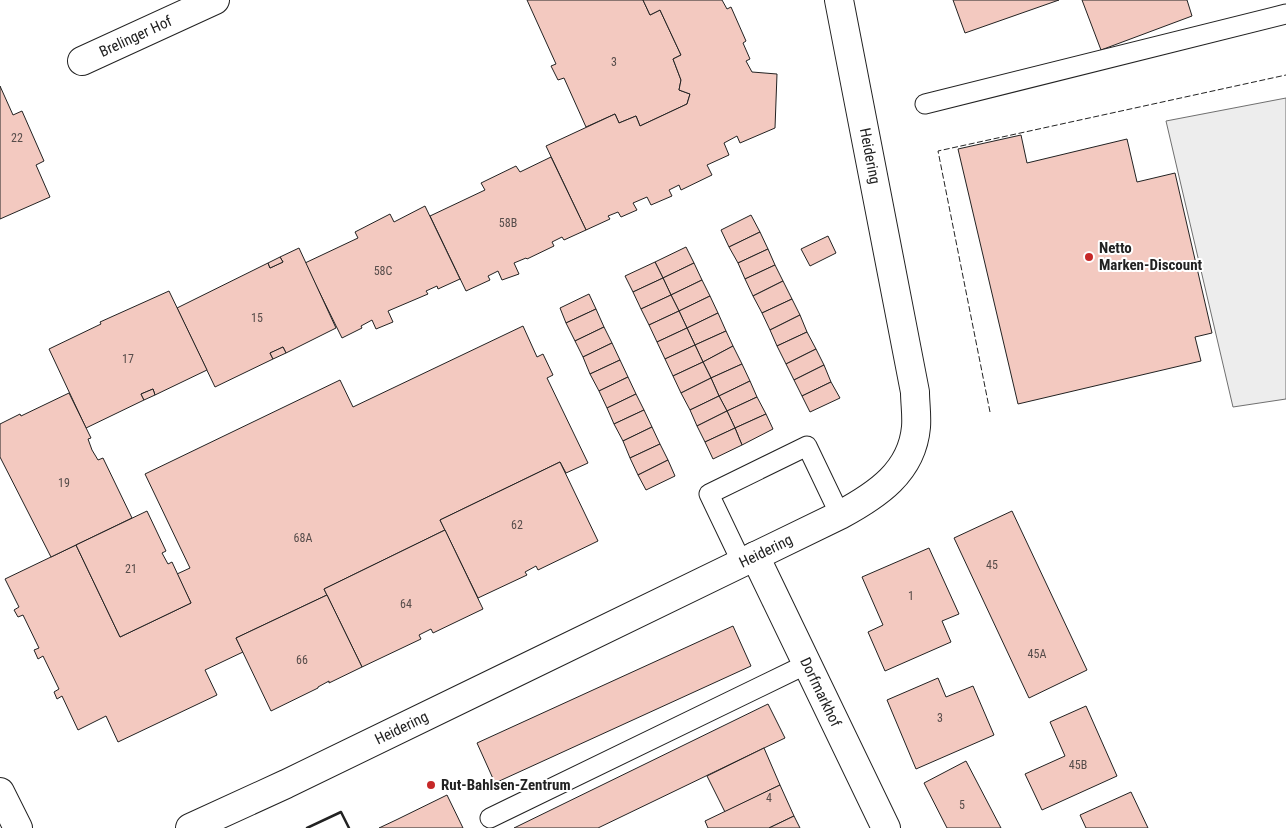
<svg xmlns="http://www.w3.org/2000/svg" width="1286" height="828" font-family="'Roboto Condensed',sans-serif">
<rect width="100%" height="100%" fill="#fff"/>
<polygon fill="#ededed" stroke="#6f6f6f" points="1286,98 1286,399 1233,407 1166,121"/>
<g fill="#f3c9c0" stroke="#222">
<polygon points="527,0 643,0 650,15 660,10 681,55 673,59 681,80 679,90 690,94 687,104 640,126 636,116 619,123 615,114 586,127 564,78 558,80 551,66 556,64"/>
<polygon points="643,0 722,0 727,9 731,7 746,41 743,43 750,59 746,61 752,72 777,74 775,128 740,143 737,136 724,143 729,155 707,165 712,175 681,190 679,185 669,190 672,196 651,205 647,197 633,203 637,210 621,217 618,212 608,216 610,219 586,230 546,146 615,114 619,123 636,116 640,126 687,104 690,94 679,90 681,80 673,59 681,55 660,10 650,15"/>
<polygon points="953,0 1059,0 965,33"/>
<polygon points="1082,0 1187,0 1192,16 1101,50"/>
<polygon points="0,86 13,115 22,111 44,161 36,165 50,197 0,219"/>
<polygon points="1021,135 1027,163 1127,139 1137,182 1175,173 1212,333 1195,337 1201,361 1018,404 958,149"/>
<polygon points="551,157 586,230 564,240 562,237 552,242 554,246 527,259 526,258 514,263 519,274 502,280 498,271 488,276 490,280 466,291 430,216 485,190 481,183 516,166 520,172"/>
<polygon points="425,206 460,279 438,289 437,286 426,291 428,294 388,311 393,322 376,329 372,320 361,326 362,328 342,338 305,263 358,238 355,232 390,214 394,222"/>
<polygon points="751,215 760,232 729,247 721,230"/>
<polygon points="760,232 768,249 738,263 729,247"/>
<polygon points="828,236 836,253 810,266 801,249"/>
<polygon points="686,247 694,263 663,278 655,262"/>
<polygon points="299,248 336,328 286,353 283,347 277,350 270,353 273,359 215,387 177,308 268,263 270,268 283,262 280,257"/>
<polygon points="768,249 775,265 745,279 738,263"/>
<polygon points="280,257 283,262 270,268 268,263"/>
<polygon points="655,262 663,278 633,292 625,276"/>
<polygon points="694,263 702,280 671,295 663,278"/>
<polygon points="775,265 783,281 753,296 745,279"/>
<polygon points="663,278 671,295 641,309 633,292"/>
<polygon points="702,280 710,296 679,311 671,295"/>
<polygon points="783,281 792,299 762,313 753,296"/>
<polygon points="169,291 207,370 155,395 153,389 141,394 144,400 86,428 49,349 101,324 100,322"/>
<polygon points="589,294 596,309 566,323 560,308"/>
<polygon points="671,295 679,311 649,325 641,309"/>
<polygon points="710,296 718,313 687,328 679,311"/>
<polygon points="792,299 800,315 770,330 762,313"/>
<polygon points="596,309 604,327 575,341 566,323"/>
<polygon points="679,311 687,328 657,342 649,325"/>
<polygon points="718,313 726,331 695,345 687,328"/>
<polygon points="800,315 807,332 777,346 770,330"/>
<polygon points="523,326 537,357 543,354 553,375 547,378 588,463 566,473 560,462 440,520 445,530 324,589 327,595 236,638 243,652 205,670 217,695 118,742 106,716 78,730 62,696 57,699 54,692 59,689 43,656 38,659 34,650 39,648 23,615 18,617 14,610 19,607 5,579 76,545 120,637 191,603 177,574 190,568 145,474 340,380 353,407"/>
<polygon points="604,327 612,343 583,357 575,341"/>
<polygon points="687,328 695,345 665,359 657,342"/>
<polygon points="726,331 733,346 703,362 695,345"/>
<polygon points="807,332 816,349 786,364 777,346"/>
<polygon points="612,343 620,360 590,374 583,357"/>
<polygon points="695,345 703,362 673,376 665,359"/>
<polygon points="733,346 742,364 711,378 703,362"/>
<polygon points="283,347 286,353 273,359 270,353"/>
<polygon points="816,349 824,365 794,380 786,364"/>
<polygon points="620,360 628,377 599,391 590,374"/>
<polygon points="703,362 711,378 681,393 673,376"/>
<polygon points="742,364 750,381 719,396 711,378"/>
<polygon points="824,365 831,382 802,396 794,380"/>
<polygon points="628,377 636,394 607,408 599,391"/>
<polygon points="711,378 719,396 690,410 681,393"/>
<polygon points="750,381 757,397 727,411 719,396"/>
<polygon points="831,382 840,398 810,412 802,396"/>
<polygon points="153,389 155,395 144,400 141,394"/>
<polygon points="69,393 91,438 88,439 92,450 98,460 103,458 132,518 51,557 0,457 0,424 20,414 21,416"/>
<polygon points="636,394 644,410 614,424 607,408"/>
<polygon points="719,396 727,411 697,426 690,410"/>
<polygon points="757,397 766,414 735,428 727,411"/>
<polygon points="644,410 652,427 623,441 614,424"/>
<polygon points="727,411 735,428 705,442 697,426"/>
<polygon points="766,414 773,429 742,445 735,428"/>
<polygon points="652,427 660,444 630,458 623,441"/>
<polygon points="735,428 742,445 713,459 705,442"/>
<polygon points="660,444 668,460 638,475 630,458"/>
<polygon points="668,460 675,476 646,490 638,475"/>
<polygon points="560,462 598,541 538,570 536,566 525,572 527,575 478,598 440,520"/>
<polygon points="147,511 166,551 162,553 168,564 172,562 191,603 120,637 76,545"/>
<polygon points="1012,511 1087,670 1029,698 954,538"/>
<polygon points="445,530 483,609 433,633 431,629 419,635 421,639 362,667 324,589"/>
<polygon points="929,548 959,614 942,621 951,642 885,671 868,632 883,625 862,577"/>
<polygon points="327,595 362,667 329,683 329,681 318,687 318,688 271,711 236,638"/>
<polygon points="733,626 751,666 495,783 477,743"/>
<polygon points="938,678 946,697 973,686 994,735 916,769 887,700"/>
<polygon points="768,704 785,738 764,748 598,828 514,828"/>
<polygon points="1086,706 1117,776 1042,810 1025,774 1065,756 1050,722"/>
<polygon points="764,748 780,785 725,812 707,776"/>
<polygon points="966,761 1001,828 947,828 924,783"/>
<polygon points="780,785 794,816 769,828 708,828 705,821"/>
<polygon points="1131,792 1148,828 1086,828 1080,815"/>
<polygon points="447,795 463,828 379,828 396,820"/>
<polygon points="794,816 800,828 769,828"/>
</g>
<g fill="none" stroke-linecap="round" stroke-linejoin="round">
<defs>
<g id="service">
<polyline points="925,104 1286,14"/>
<polyline points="742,563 709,494 807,446 840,515"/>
<polyline points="490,818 807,664"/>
</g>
<g id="minor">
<path id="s1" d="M82 61 215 0"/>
<path id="s2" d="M755 556 886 828"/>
<path id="s3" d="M190 828 286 784 840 515C877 495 912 472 916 427 917 415 915 403 915 392L839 0"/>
</g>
<polyline id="tertiary" points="0,792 18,828"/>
</defs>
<use href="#service" stroke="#222" stroke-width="21"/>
<use href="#minor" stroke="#222" stroke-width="30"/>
<use href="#tertiary" stroke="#222" stroke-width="30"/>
<use href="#service" stroke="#fff" stroke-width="19"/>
<use href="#minor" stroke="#fff" stroke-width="28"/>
<use href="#tertiary" stroke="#fff" stroke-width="28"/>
<polyline stroke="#222" stroke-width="1" stroke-dasharray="6 2.5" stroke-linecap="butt" points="990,412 938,151 1286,75"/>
<polyline stroke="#222" stroke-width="2.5" points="307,828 341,812 349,828"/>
</g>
<g fill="#c62828" stroke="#fff" stroke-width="2">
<circle cx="1089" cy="257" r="5"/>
<circle cx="431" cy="785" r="5"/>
</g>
<g text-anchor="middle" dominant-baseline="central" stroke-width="4" stroke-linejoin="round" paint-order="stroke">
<g font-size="12" fill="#564c4a">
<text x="614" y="62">3</text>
<text x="17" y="138">22</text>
<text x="508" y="223">58B</text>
<text x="383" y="271">58C</text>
<text x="257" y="318">15</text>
<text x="128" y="359">17</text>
<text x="64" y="483">19</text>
<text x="517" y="525">62</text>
<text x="303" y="538">68A</text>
<text x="992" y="565">45</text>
<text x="131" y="569">21</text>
<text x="911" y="596">1</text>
<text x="406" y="604">64</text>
<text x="1037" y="654">45A</text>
<text x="302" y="660">66</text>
<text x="940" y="718">3</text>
<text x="1078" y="765">45B</text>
<text x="769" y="798">4</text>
<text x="962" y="805">5</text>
</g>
<g font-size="15" fill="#222" stroke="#fff">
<text stroke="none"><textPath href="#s1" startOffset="59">Brelinger Hof</textPath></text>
<text transform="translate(870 156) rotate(79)">Heidering</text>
<text stroke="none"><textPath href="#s3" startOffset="639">Heidering</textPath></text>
<text stroke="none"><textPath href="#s2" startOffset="151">Dorfmarkhof</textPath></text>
<text stroke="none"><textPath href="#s3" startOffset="234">Heidering</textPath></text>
</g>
<g font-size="15" font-weight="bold" fill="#222" stroke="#fff" text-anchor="start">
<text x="1099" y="248">Netto<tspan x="1099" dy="17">Marken-Discount</tspan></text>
<text x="441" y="785">Rut-Bahlsen-Zentrum</text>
</g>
</g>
</svg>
